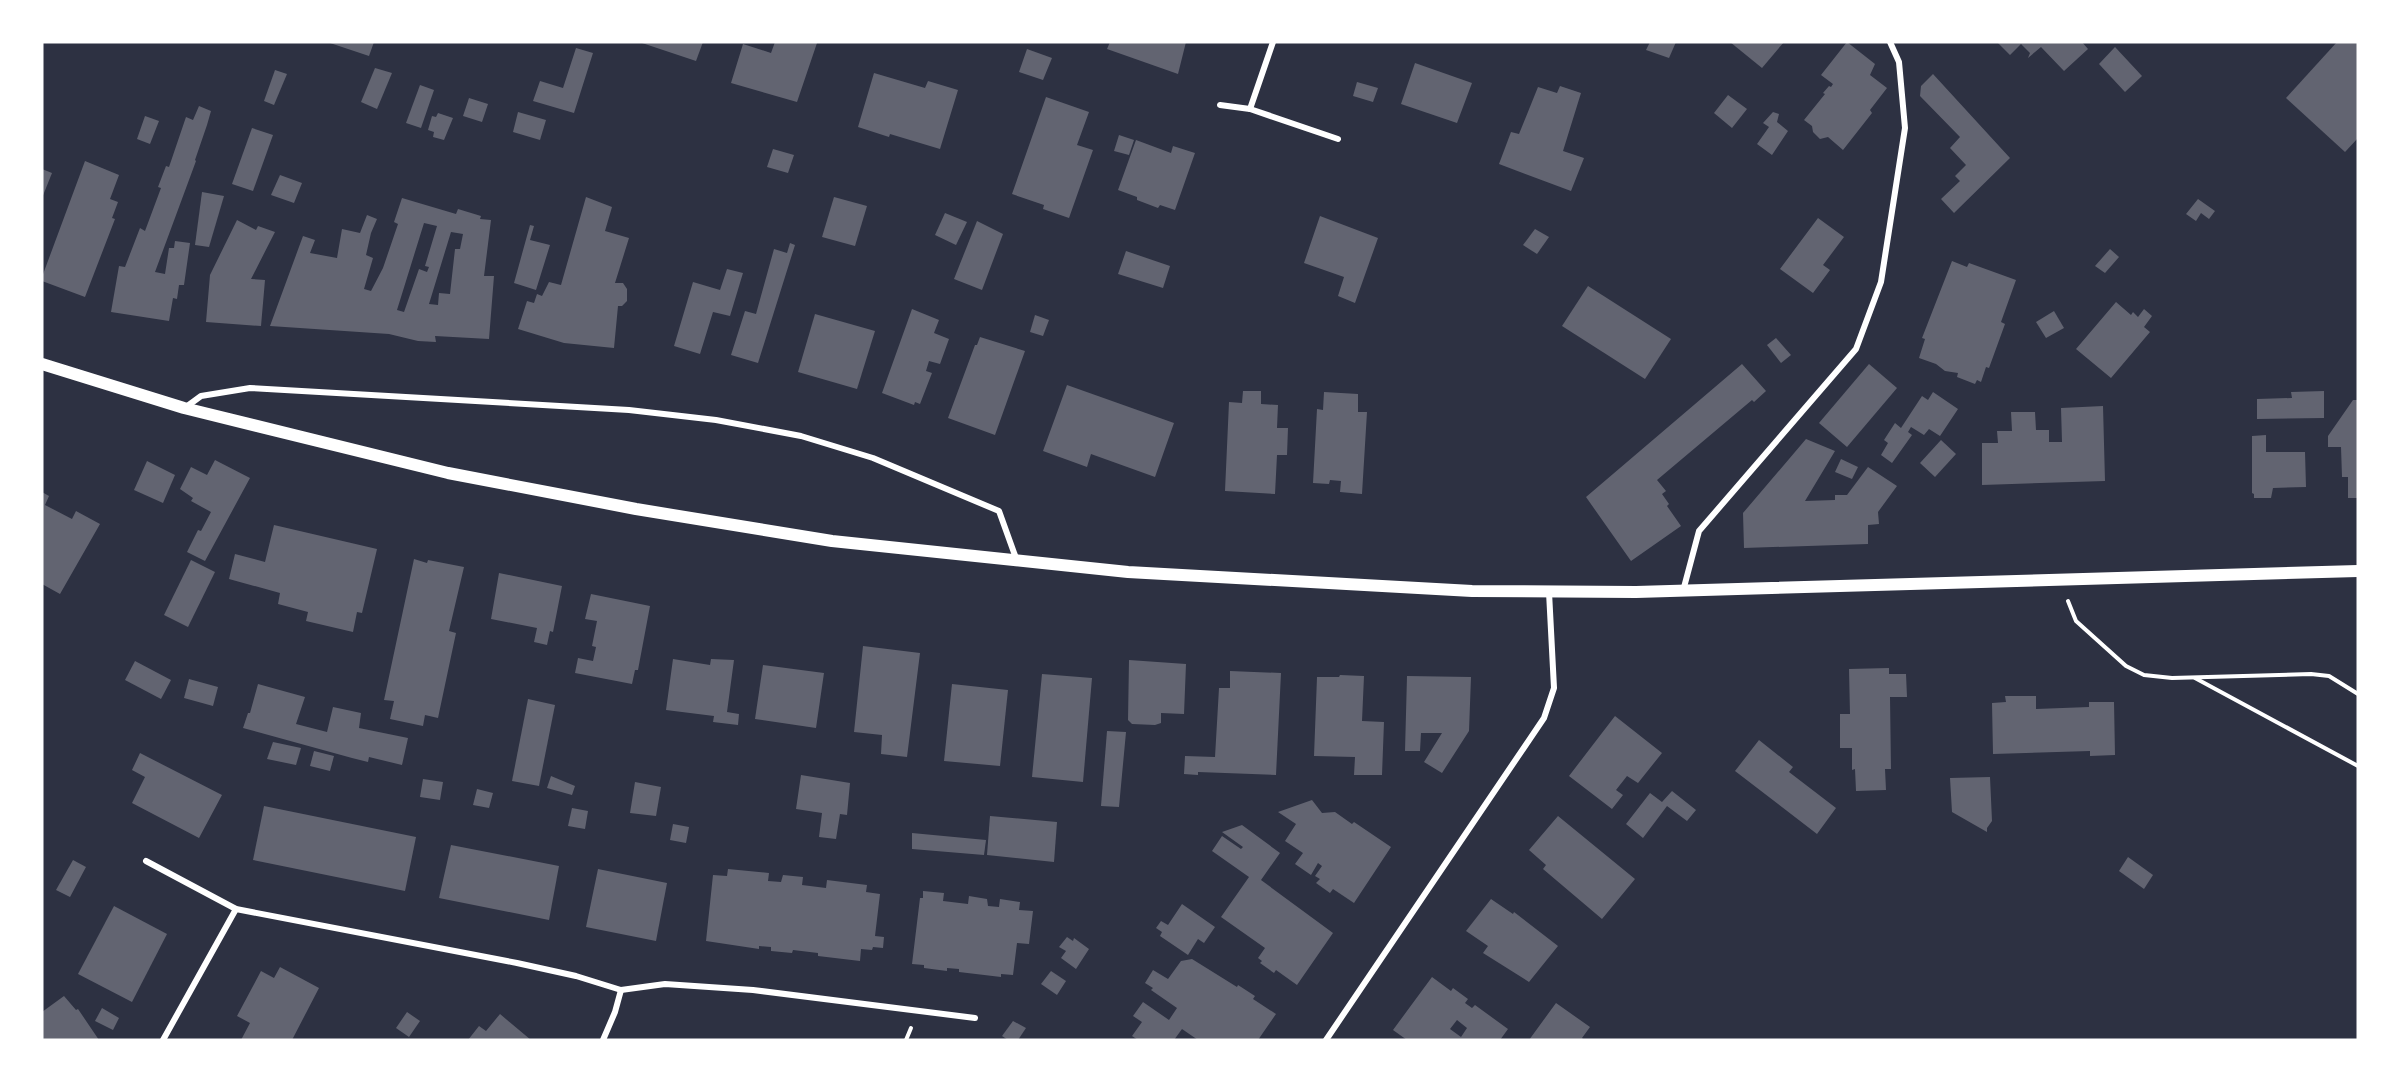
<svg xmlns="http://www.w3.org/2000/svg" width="2400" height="1082" font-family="'Roboto Condensed',sans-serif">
<rect width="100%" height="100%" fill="#2d3142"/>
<g fill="#626471" fill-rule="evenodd">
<polygon points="327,42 374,42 369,56"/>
<polygon points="639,42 703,42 696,61"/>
<polygon points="775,42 817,43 797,102 731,83 743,44 771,53"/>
<polygon points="1110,42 1186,42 1178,74 1107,49"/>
<polygon points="1650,42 1676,42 1669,58 1646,50"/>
<polygon points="1730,42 1784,42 1762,68"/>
<polygon points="1847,42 1875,64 1870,75 1887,88 1870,110 1872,113 1843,150 1828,137 1820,139 1813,132 1812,126 1804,120 1825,94 1823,93 1829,86 1831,87 1833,84 1821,75"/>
<polygon points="1997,42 2082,42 2088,49 2064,71 2041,47 2028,58 2030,53 2021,44 2010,55"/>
<polygon points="2337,42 2358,42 2358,138 2345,152 2286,98"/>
<polygon points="2115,47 2142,76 2125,92 2099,64"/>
<polygon points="576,48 593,53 574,113 533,101 540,81 563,88"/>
<polygon points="1027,49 1052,58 1043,80 1019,72"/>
<polygon points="1415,63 1472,83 1457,123 1401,104"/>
<polygon points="375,68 392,73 377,109 361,102"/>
<polygon points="275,70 287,74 274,105 264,101"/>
<polygon points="874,73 925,88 928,81 958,90 940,149 890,134 889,137 858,127"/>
<polygon points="1933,74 2010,158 1954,213 1941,199 1960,181 1955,176 1966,165 1950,148 1960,137 1920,96 1921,86"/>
<polygon points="1357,82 1378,88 1373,102 1353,96"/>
<polygon points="420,85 434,90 421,128 406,123"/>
<polygon points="1560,86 1581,93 1563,151 1584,158 1571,191 1499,164 1511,132 1519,134 1538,87 1557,93"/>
<polygon points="1728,95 1747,109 1732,128 1714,113"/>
<polygon points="1046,97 1089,112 1077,145 1093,150 1069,218 1043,209 1044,205 1012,194"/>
<polygon points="469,98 488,104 482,122 463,116"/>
<polygon points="199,106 211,111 207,125 195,160 196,161 155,272 165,274 169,248 174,248 175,241 190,243 184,285 179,285 177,299 173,298 169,321 111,312 119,266 125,267 140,228 145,231 161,188 158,187 166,166 169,167 186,117 193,120"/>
<polygon points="518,112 546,120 540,140 513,132"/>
<polygon points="1773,112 1779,114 1777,122 1788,131 1772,155 1757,144 1769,127 1763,123"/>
<polygon points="438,113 453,118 444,140 433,137 434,132 428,130 432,116 436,117"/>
<polygon points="145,116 159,121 150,144 137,139"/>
<polygon points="252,128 273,135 253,191 232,184"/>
<polygon points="1119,135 1134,140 1129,155 1114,151"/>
<polygon points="1136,140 1171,153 1173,146 1195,153 1175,210 1160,205 1158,208 1137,200 1137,197 1118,190"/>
<polygon points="773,149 794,155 788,173 767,167"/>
<polygon points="85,161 119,175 110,199 118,202 112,218 115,219 85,297 42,281 42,277"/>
<polygon points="42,169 52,173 42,198"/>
<polygon points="280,175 302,183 294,203 271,195"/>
<polygon points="202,192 224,196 209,247 195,245"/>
<polygon points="586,197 612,207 605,231 629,238 615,283 623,283 627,289 627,301 622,306 618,306 614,348 564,343 518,329 527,301 534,303 537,294 542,296 549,282 561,285"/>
<polygon points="834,197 867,206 855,246 822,237"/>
<path d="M402 198 456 214 458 209 481 216 480 219 491 220 484 276H494L489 339 435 336 436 342 418 341 389 334 270 326 303 236 315 240 310 253 337 258 342 229 360 233 367 215 377 219 371 233 366 255 373 258 364 289 371 291 383 268 398 224 394 222ZM424 223 437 226 425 266 429 267 427 272 419 269 404 312 397 310ZM451 232 463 234 460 249H455L450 294 439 293 438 305 429 304Z"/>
<polygon points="2198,199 2215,211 2209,219 2201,213 2196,221 2186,214"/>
<polygon points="945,213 967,222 956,245 935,235"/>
<polygon points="1320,216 1378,238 1355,303 1338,296 1344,277 1304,263"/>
<polygon points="1818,218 1844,237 1823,265 1830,270 1813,293 1780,269"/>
<polygon points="237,220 256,230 258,226 275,232 251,279 265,280 261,326 206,322 210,275"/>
<polygon points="977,221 1003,234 982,290 954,279"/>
<polygon points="530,225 534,226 530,240 550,245 536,290 514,283"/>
<polygon points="1535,229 1549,237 1537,254 1523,245"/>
<polygon points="790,243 795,245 758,363 731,355 745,311 756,314 774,249 787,253"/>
<polygon points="2110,249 2119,257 2105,273 2095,266"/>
<polygon points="1126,251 1170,266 1163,288 1118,274"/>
<polygon points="1952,261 1967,267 1969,263 2016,280 2001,322 2005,324 1989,368 1986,367 1981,382 1977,380 1975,384 1957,377 1958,373 1945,371 1936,364 1919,358 1925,339 1922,338"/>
<polygon points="727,269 743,273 730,316 713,312 700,354 674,346 693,282 720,290"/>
<polygon points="1588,286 1671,339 1645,379 1562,326"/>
<polygon points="2116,302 2131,315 2133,312 2138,317 2144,309 2152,316 2144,327 2150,332 2111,378 2076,349"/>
<polygon points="912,309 939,320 934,333 949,339 940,364 929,361 926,371 932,373 920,404 915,402 914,405 882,393"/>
<polygon points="2054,311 2064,328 2046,338 2036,322"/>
<polygon points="815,314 875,331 857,389 798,372"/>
<polygon points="1035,315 1049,320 1043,336 1030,332"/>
<polygon points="980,337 1025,351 995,435 948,418 975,345 977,345"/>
<polygon points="1776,338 1791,355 1781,363 1767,345"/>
<polygon points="1742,364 1766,391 1754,402 1752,400 1657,480 1666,491 1662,494 1669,504 1667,506 1681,526 1631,561 1586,497"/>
<polygon points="1869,364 1897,388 1847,447 1819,423"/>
<polygon points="1067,385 1174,423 1155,477 1091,454 1087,467 1043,451"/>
<polygon points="1243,391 1261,391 1261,404 1278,405 1277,428 1288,428 1287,455 1277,455 1275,494 1225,491 1229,402 1242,403"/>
<polygon points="2324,391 2324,418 2257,419 2257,399 2292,398 2291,392"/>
<polygon points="1324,392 1358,394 1358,412 1367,412 1362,494 1340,492 1341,481 1330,480 1329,484 1313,483 1317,409 1323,410"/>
<polygon points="1933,392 1958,409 1940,436 1929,429 1924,435 1911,427 1908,432 1912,435 1892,463 1881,455 1888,443 1884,440 1895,423 1901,428 1922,396 1928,400"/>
<polygon points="2353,400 2358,400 2358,498 2348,498 2348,477 2342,477 2341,447 2328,447 2328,436"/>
<polygon points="2103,406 2105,481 1982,485 1982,443 1998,443 1997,431 2012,431 2011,412 2035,412 2036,430 2049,430 2049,442 2062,442 2061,408"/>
<polygon points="2266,435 2266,452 2305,452 2306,487 2273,488 2271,498 2254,498 2254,494 2252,493 2252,436"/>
<polygon points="1806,439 1835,451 1805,501 1835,500 1835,495 1847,495 1868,467 1897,486 1878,512 1879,524 1868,525 1868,544 1744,548 1743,513"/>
<polygon points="1941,440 1956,454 1935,477 1920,463"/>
<polygon points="1841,459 1858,467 1852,479 1835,472"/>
<polygon points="215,460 250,478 205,561 187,552 198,530 201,531 211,512 191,501 193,498 180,489 191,467 207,475"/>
<polygon points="147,461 175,475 163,503 134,490"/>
<polygon points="42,492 49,496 45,505 72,519 76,511 100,524 60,594 42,584"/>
<polygon points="274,525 377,549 362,613 357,612 353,632 306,621 308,612 278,604 280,593 229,579 235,554 265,562"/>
<polygon points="414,559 427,563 428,560 464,567 449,631 456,633 438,718 425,715 423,726 390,719 394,701 384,700"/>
<polygon points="191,560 215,572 188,627 164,615"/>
<polygon points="499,573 562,586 553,632 550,631 547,645 534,642 537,628 491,619"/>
<polygon points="591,594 650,606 638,670 635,670 632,684 575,673 578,658 593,661 596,647 592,646 597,621 585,619"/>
<polygon points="863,646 920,653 907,757 881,754 882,735 854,732"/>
<polygon points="673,659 710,665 711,659 734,660 727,712 739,714 738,725 713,722 714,716 666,710"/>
<polygon points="1129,660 1186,664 1184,714 1161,713 1161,723 1155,725 1132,724 1128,720"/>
<polygon points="135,661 171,680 161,699 125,680"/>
<polygon points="763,665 824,673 816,728 755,719"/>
<polygon points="1889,668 1889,674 1906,674 1907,697 1890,697 1891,769 1885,769 1886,790 1856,791 1855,769 1852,770 1852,748 1840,748 1840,714 1850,714 1849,669"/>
<polygon points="1230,671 1281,673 1276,775 1198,772 1198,775 1184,774 1185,756 1215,757 1219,688 1230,688"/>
<polygon points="1042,674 1092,678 1083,782 1032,777"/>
<polygon points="1340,675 1364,676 1362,721 1384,722 1382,775 1354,775 1355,757 1314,756 1317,677 1339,677"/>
<polygon points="1407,676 1471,677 1469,731 1442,773 1424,762 1442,733 1421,733 1420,751 1405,751"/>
<polygon points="189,679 218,687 213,706 184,698"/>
<polygon points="258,684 305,697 296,724 327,732 333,707 361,713 359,728 408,738 402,765 369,757 368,762 352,758 243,728 248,713 250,713"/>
<polygon points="952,684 1008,690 1000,766 944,761"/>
<polygon points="2005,696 2036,696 2036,709 2089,707 2089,702 2114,702 2115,755 2090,756 2090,751 1993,754 1992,703 2006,702"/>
<polygon points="528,699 555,705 539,786 512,781"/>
<polygon points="1615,716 1662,753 1638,783 1627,776 1616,790 1623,795 1612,809 1569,776"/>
<polygon points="1107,731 1126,732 1119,807 1101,806"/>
<polygon points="1759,740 1793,767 1789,772 1836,808 1817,834 1735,771"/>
<polygon points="273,742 301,748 296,765 267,759"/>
<polygon points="314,751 334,756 330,771 310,766"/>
<polygon points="140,753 222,795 199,838 132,803 145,777 132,770"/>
<polygon points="801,775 850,783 847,815 840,814 836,839 819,837 822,813 796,809"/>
<polygon points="551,776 575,786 572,795 547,788"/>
<polygon points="1990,777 1992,821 1987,828 1987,832 1952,812 1950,778"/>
<polygon points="423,779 443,782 440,800 420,797"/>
<polygon points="635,782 661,787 656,816 630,813"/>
<polygon points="477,789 493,793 489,808 473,805"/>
<polygon points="1672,791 1696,810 1687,821 1667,806 1643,838 1626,824 1650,793 1662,802"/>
<polygon points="1312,800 1322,813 1335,812 1352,824 1354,822 1391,847 1354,903 1333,889 1330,893 1316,883 1320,879 1315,876 1322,866 1318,863 1311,875 1295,864 1303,853 1285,841 1296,824 1278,812"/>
<polygon points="264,806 416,837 405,891 253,860"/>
<polygon points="572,808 588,811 585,829 568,826"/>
<polygon points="990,816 1057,822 1054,862 987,855"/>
<polygon points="1558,816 1635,879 1602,919 1543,869 1546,865 1529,850"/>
<polygon points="673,824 689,827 686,843 670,840"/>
<polygon points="1242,825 1280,853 1261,880 1333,933 1297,985 1276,970 1274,973 1260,963 1262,961 1258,958 1265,948 1221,917 1249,877 1212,851 1222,836 1241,849 1243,847 1222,832"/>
<polygon points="912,833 986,840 984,855 912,849"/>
<polygon points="451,845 559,866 549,920 439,898"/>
<polygon points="2128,857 2153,875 2144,889 2119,871"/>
<polygon points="73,860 86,867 70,897 56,890"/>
<polygon points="598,869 667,883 656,941 586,927"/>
<polygon points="728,869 769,873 768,881 781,882 783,875 803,877 802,885 826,888 827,880 867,885 866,892 880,894 875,936 884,937 883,948 873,947 872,950 861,949 860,961 818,956 818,953 793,950 792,953 771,951 771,947 759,946 759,949 706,941 713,875 727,876"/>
<polygon points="923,891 944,893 943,901 968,904 969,896 987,899 988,906 999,907 1000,899 1020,902 1019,910 1033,911 1029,944 1017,943 1013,975 1001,974 1001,977 959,972 959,969 947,968 947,971 924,968 924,965 912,964 920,898 923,898"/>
<polygon points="1491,899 1513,914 1514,912 1558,946 1529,982 1483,953 1488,946 1466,931"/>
<polygon points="1182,904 1215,927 1204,943 1198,939 1188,955 1160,936 1162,932 1156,928 1161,921 1168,925"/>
<polygon points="114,906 167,934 132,1002 78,974"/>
<polygon points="1067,937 1073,941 1074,938 1089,949 1076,969 1061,958 1066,951 1059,947"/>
<polygon points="1192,959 1237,987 1238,985 1255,996 1253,999 1276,1014 1258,1040 1198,1040 1182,1029 1174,1040 1138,1040 1132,1036 1142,1022 1133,1016 1143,1002 1169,1020 1177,1008 1151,990 1153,988 1145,983 1153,970 1168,979 1181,961"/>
<polygon points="280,967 319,988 292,1040 241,1040 250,1023 237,1016 261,971 274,978"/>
<polygon points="1051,971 1066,981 1057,995 1041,984"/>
<path d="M1432 977 1451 991 1453 988 1468 999 1465 1003 1472 1008 1475 1005 1508 1029 1500 1040H1407L1393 1030ZM1457 1020 1467 1028 1461 1037 1450 1029Z"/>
<polygon points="64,996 76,1010 78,1009 99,1040 42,1040 42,1012"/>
<polygon points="1556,1003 1590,1027 1582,1038 1584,1040 1529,1040"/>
<polygon points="102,1008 119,1018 113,1030 95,1021"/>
<polygon points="407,1012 420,1021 409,1037 396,1028"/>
<polygon points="500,1014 531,1040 468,1040 479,1026 486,1031"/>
<polygon points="1013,1021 1026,1028 1018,1040 1008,1040 1002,1036"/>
</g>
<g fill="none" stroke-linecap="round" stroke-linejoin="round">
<g stroke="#fff" stroke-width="4">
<polyline points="2068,601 2076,621 2126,666 2144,675 2172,678 2311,674 2329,676 2358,694"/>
<polyline points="2195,678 2358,766"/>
<polyline points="906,1040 911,1028"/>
</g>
<g stroke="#fff" stroke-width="6">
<polyline points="1220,105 1250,109 1338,139"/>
<polyline points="1250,109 1273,42"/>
<polyline points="186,407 201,396 250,388 629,410 716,420 801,436 873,458 999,511 1017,561"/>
<polyline points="1683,591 1699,531 1856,349 1881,282 1905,128 1899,62 1890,42"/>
<polyline points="146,861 236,909 517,963 576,976 621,990 665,984 753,990 975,1018"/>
<polyline points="163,1040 236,909"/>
<polyline points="603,1040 615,1012 621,990"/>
<polyline points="1326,1040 1544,718 1554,688 1549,592"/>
</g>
<polyline stroke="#fff" stroke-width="12" points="42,364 184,408 448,473 636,509 832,541 1128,572 1472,591 1636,592 2358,571"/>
</g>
<rect width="2400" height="1082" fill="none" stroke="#ffffff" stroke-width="87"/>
</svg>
